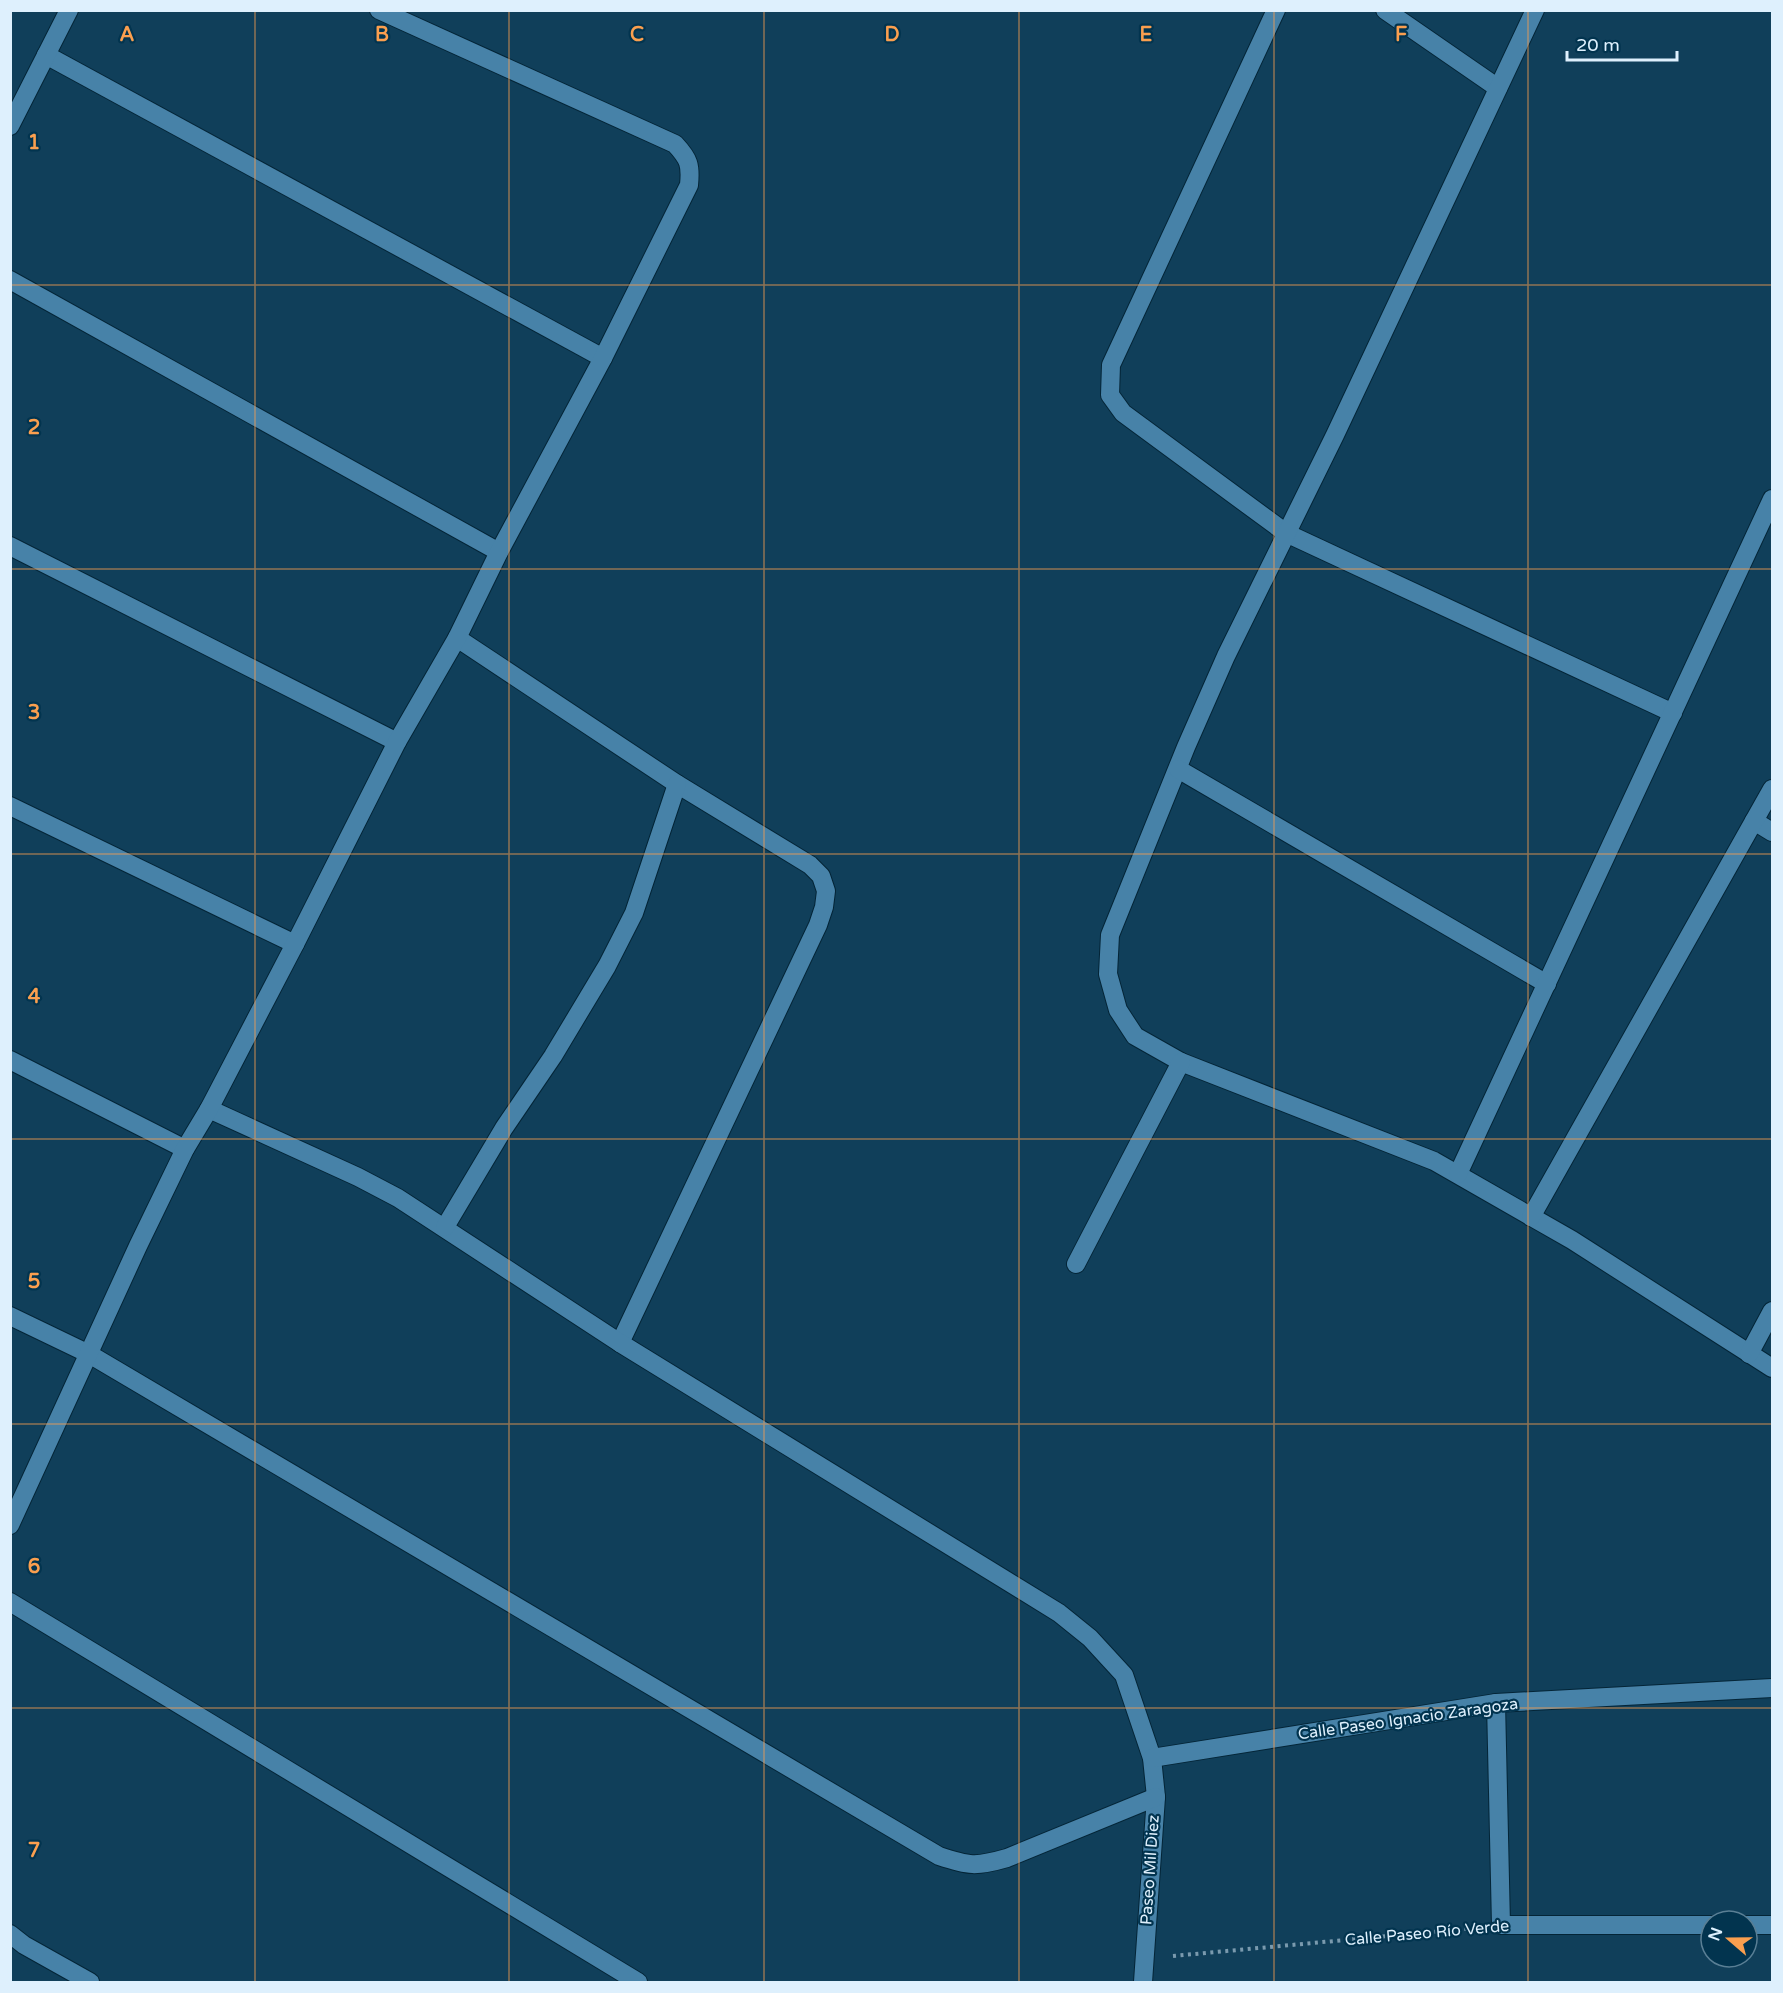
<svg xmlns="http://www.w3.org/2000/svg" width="1783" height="1993" font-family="'Varela Round',sans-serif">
<rect width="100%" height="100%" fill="#103f5a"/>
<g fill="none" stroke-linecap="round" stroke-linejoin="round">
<defs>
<g id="minor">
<polyline points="1276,10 1111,365 1110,395 1123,413 1286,533 1673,713"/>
<polyline points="1385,10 1498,88"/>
<polyline points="1535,10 1335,435 1226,656 1186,747 1110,935 1108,974 1118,1010 1135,1036 1181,1062 1434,1161 1572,1240 1772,1368"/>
<polyline points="46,55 603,358"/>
<polyline points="10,126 69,10"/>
<polyline points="10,280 499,552"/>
<polyline points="10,546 397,742"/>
<polyline points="457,638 677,784 810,865 821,876 826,891 824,907 818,925 620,1343"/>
<polyline points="1178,769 1547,984"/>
<polyline points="10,806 295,944"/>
<polyline points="1754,821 1772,832"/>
<polyline points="10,1060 185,1149"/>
<polyline points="209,1109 358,1177 398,1198 620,1343 1059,1613 1090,1638 1124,1675 1152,1758 1156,1797 1143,1982"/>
<polyline points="1458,1174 1772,499"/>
<polyline points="1531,1217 1772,789"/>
<polyline points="445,1227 504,1128 553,1056 607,966 634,913 677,784"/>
<polyline points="1076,1264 1181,1062"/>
<path d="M10 1316 89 1354 939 1856C969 1866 976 1867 1007 1858L1156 1797"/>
<polyline points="1749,1354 1772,1311"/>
<path d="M10 1525 138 1246 185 1149 209 1109 295 944 397 742 457 638 499 552 603 358 689 185C691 165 689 159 675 144L379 10"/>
<polyline points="10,1602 638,1982"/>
<polyline points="1496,1703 1501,1925 1711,1925"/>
<polyline points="1152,1758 1496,1703 1772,1688"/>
<polyline points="1747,1925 1772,1925"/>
<polyline points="10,1934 24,1945 90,1982"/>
</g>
</defs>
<use href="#minor" stroke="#042537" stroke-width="20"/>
<polyline stroke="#7a9aae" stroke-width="4" stroke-dasharray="3 4.5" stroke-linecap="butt" points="1173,1956 1474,1928"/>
<use href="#minor" stroke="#4782a8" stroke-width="18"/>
</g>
<path fill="none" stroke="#fa9f4f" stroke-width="1.5" stroke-opacity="0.55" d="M255 10V1982M509 10V1982M764 10V1982M1019 10V1982M1274 10V1982M1528 10V1982M10 285H1772M10 569H1772M10 854H1772M10 1139H1772M10 1424H1772M10 1708H1772"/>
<g text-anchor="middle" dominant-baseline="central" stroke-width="4.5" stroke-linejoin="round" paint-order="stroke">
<g font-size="16" fill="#def0fd" stroke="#02344f">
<text transform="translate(1408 1719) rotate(-8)">Calle Paseo Ignacio Zaragoza</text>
<text transform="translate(1150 1870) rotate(-86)">Paseo Mil Diez</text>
<text transform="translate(1427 1933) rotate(-5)">Calle Paseo Río Verde</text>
</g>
</g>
<g font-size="20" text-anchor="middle" font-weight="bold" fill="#fa9f4f" stroke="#02344f" stroke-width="4.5" stroke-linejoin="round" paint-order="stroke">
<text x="127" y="41">A</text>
<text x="382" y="41">B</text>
<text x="637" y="41">C</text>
<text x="892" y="41">D</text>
<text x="1146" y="41">E</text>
<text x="1401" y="41">F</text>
<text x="34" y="149">1</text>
<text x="34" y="434">2</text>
<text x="34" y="719">3</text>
<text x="34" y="1003">4</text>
<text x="34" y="1288">5</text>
<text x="34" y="1573">6</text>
<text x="34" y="1857">7</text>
</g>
<rect width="1783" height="1993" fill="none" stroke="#def0fd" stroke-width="24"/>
<g transform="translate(1729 1939) rotate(290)"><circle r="28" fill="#02344f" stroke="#5a7f95" stroke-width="1.5"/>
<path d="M0-4.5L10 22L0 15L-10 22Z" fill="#fa9f4f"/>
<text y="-9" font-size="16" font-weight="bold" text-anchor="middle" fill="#def0fd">N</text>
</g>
<path d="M1567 51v9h110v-9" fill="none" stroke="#def0fd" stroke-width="3"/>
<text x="1576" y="51" font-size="18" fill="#def0fd" stroke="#02344f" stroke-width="4.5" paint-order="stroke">20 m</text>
</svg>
